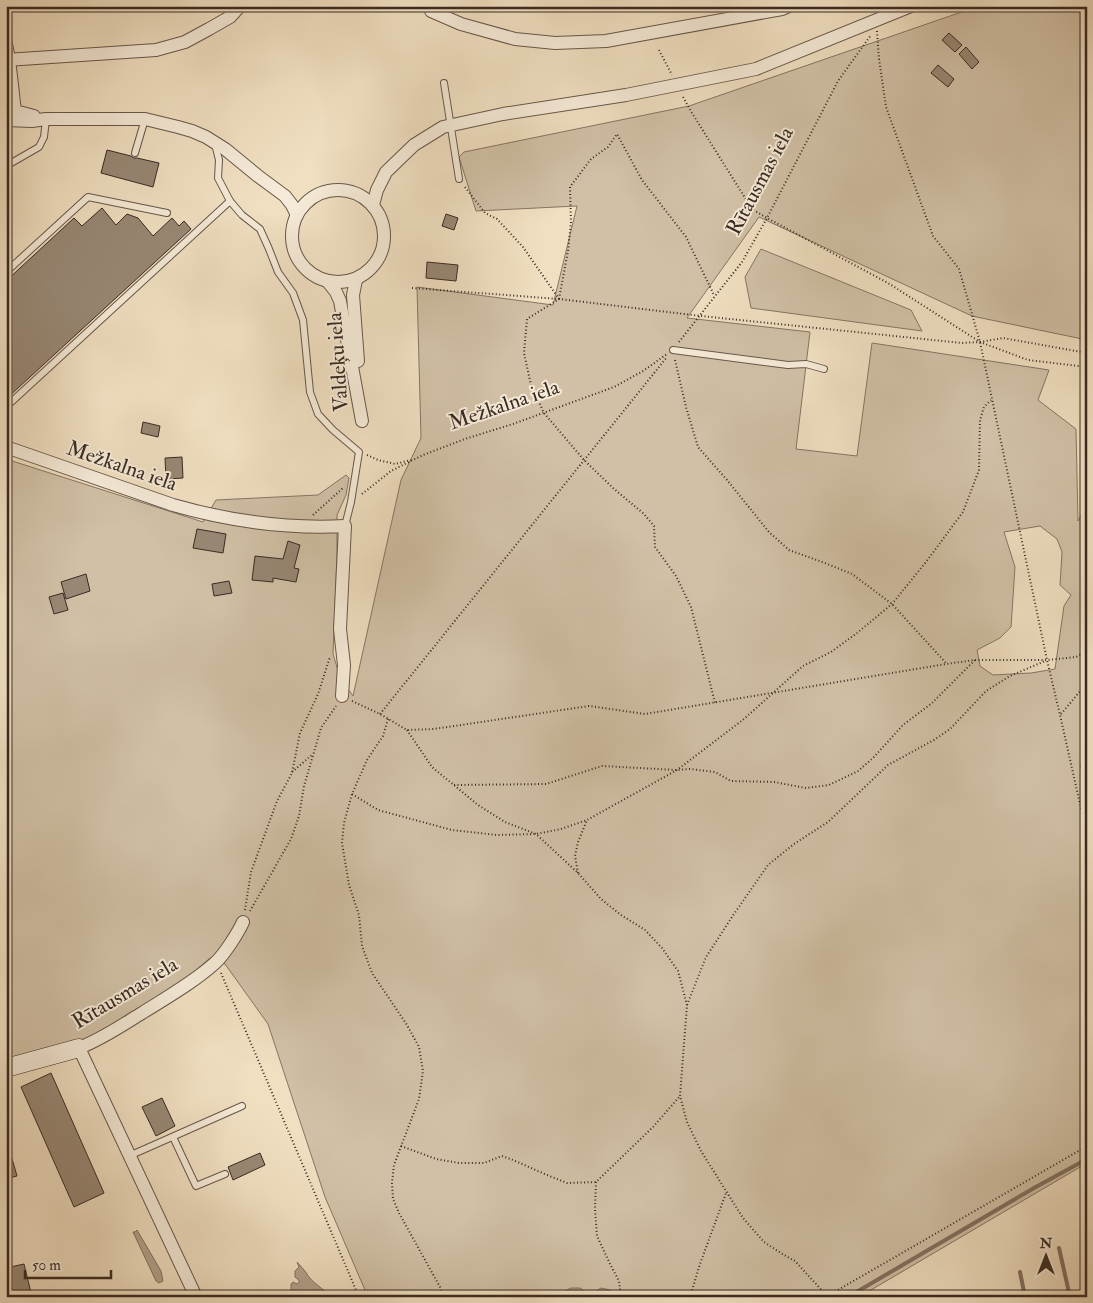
<svg xmlns="http://www.w3.org/2000/svg" width="1093" height="1303" font-family="'IM FELL Double Pica',serif">
<rect width="100%" height="100%" fill="#f0dfc1"/>
<filter id="stains"><feTurbulence type="fractalNoise" baseFrequency=".004" numOctaves="4"/><feColorMatrix values="0 0 0 0 .2 0 0 0 0 .09 0 0 0 0 .02 0 0 0 .5 -.17"/></filter>
<radialGradient id="worn" r=".72"><stop offset=".6" stop-color="#630" stop-opacity="0"/><stop offset="1" stop-color="#630" stop-opacity=".3"/></radialGradient>
<g fill="#d1c0a6" stroke="#857564" fill-rule="evenodd">
<path d="M979 6H1087V340L972 316 759 217 687 318 810 332 796 449 857 456 872 343 1049 370 1038 400 1076 429 1078 521 1087 505V1163L859 1297H368L325 1197 268 1024 225 964 210 958 194 972 153 1001 97 1036 83 1040 6 1060V459L203 522 216 500 318 495 346 475 349 478 346 495 337 515V556L333 654 340 677 353 696 401 480 421 438 417 287 553 305 577 206 476 211 459 157 464 152 689 106ZM1040 526 1057 539 1062 552 1060 585 1071 595 1064 606 1055 669 1031 673 993 675 980 666 977 650 1000 638 1011 627 1015 567 1004 532Z"/>
<polygon points="761,249 911,310 922,331 751,308 745,277"/>
</g>
<g fill="#b2a18b" stroke="#827161">
<polygon points="137,1230 161,1271 163,1281 159,1283 156,1281 133,1232 135,1232"/>
<path d="M297 1262 305 1271C313 1285 322 1286 330 1297H320L316 1294 312 1297H295L291 1290V1284L293 1282 297 1284 299 1282V1280L295 1277V1271L299 1267Z"/>
<polygon points="571,1288 580,1288 590,1295 601,1288 610,1290 612,1293 612,1297 562,1297 567,1290"/>
</g>
<g fill="none" stroke-linecap="round" stroke-linejoin="round">
<g stroke="#827161" stroke-width="4">
<polyline points="1082,765 1087,789"/>
<polyline points="1059,1248 1070,1297"/>
<polyline points="1020,1272 1025,1297"/>
<polyline points="848,1297 1034,1188 1087,1159"/>
</g>
</g>
<g fill="#988875" stroke="#392a23">
<polygon points="949,33 962,45 955,52 942,40"/>
<polygon points="966,47 979,62 972,69 959,54"/>
<polygon points="938,65 954,79 948,87 931,73"/>
<polygon points="107,150 131,156 134,158 137,158 159,163 153,187 101,173"/>
<polygon points="102,208 116,225 127,214 138,218 153,236 172,218 179,226 184,221 191,229 6,399 6,281 74,218 82,226"/>
<polygon points="446,214 458,218 454,230 442,226"/>
<polygon points="427,262 458,265 456,281 426,278"/>
<polygon points="143,422 160,426 158,437 141,433"/>
<polygon points="182,457 183,478 166,479 165,458"/>
<polygon points="197,529 226,534 223,553 193,548"/>
<polygon points="288,541 300,545 294,568 299,569 296,582 273,578 273,582 252,580 255,556 283,559"/>
<polygon points="86,574 90,591 66,599 61,582"/>
<polygon points="229,581 232,593 214,596 212,584"/>
<polygon points="63,593 68,610 54,614 49,597"/>
<polygon points="51,1073 104,1193 74,1207 21,1087"/>
<polygon points="162,1098 175,1126 156,1136 142,1107"/>
<polygon points="6,1148 9,1148 17,1176 6,1179"/>
<polygon points="260,1153 265,1165 233,1180 228,1167"/>
<polygon points="24,1264 32,1297 6,1297 6,1268"/>
</g>
<g fill="none" stroke-linecap="round" stroke-linejoin="round">
<defs>
<g id="lane">
<polyline points="444,83 459,179"/>
<polyline points="215,144 219,160 218,178 230,201 242,215 260,229 269,249 278,272 293,293 303,320 310,392 318,414 333,430 359,452 351,502 345,526"/>
<polyline points="135,153 145,119"/>
<polyline points="6,166 39,147 44,137 46,119"/>
<polyline points="6,272 88,197 167,213"/>
<polyline points="673,350 788,365 806,364 824,369"/>
<polyline points="6,404 8,405 230,201"/>
<polyline points="173,1137 196,1186 225,1174"/>
<polyline points="129,1156 242,1106"/>
</g>
<g id="street">
<polyline points="431,11 461,24 515,39 555,43 606,41 782,9 789,6"/>
<path d="M6 44C11 66 12 89 15 111L34 116"/>
<polyline points="6,60 156,50 185,42 209,29 230,17 240,6"/>
<polyline points="6,120 32,121 46,119 145,119 178,127 192,131 206,137 225,149 258,176 285,196 292,205 297,215"/>
<circle cx="338" cy="236" r="46"/>
<polyline points="373,205 377,190 386,172 414,145 443,127 503,114 626,95 756,69 911,6"/>
<polyline points="356,280 353,295 358,361"/>
<polyline points="328,282 336,292 340,301 362,421"/>
<path d="M6 447 173 505C229 521 288 529 345 526L340 629 344 665 342 696"/>
<path d="M196 1297 79 1048C102 1039 121 1026 142 1013 166 998 194 982 215 963 224 955 238 933 243 922"/>
</g>
<polyline id="secondary" points="6,1068 79,1048"/>
</defs>
<use href="#lane" stroke="#67574a" stroke-width="8"/>
<use href="#street" stroke="#67574a" stroke-width="14"/>
<use href="#secondary" stroke="#392a23" stroke-width="19"/>
<g stroke="#392a23" stroke-width="2" stroke-dasharray="1 2.5" stroke-linecap="butt">
<polyline points="877,31 879,59 886,107 933,236 959,269 980,342 1047,660 1060,715 1087,835"/>
<polyline points="659,50 672,75"/>
<polyline points="683,97 692,113 752,209 767,218 888,283 980,342 1003,338 1087,353"/>
<polyline points="465,187 485,213 497,219 523,247 559,299 527,319 524,353 531,385 544,413 584,460 613,488 644,514 654,526 655,547 676,576 691,607 715,703"/>
<polyline points="412,288 559,299 701,316 962,343 980,342 1028,360 1087,367"/>
<polyline points="559,299 568,251 571,222 570,187 591,159 608,147 617,134 642,180 686,237 714,295"/>
<polyline points="679,342 742,262 767,218 838,81 871,35"/>
<polyline points="675,360 686,407 698,447 727,480 769,532 789,550 825,563 852,574 892,604 946,663"/>
<polyline points="367,455 378,460 395,464 411,460"/>
<polyline points="362,494 391,471 423,455 465,439 513,424 614,387 643,371 667,354"/>
<polyline points="313,515 343,488"/>
<polyline points="352,701 380,714 407,730 434,729 589,706 645,714 946,664 975,660 1047,660 1076,657 1087,651"/>
<polyline points="380,714 667,357"/>
<polyline points="1061,714 1087,683"/>
<polyline points="388,719 383,736 367,760 352,794 344,823 342,843 349,885 359,915 362,946 372,973 407,1025 419,1047 423,1071 419,1099 394,1165 392,1183 393,1199 399,1213 440,1287 442,1297"/>
<polyline points="407,730 432,767 478,805 505,822 536,834 578,873 601,899 621,915 645,930 662,948 678,971 687,1005 680,1096 687,1122 701,1151 743,1218 764,1242 784,1255 795,1261 827,1296"/>
<polyline points="292,772 313,754"/>
<polyline points="454,785 546,784 602,766 677,770 690,769 715,772 731,781 774,782 806,788 829,785 858,771 873,758 903,725 932,703 975,660"/>
<polyline points="352,794 378,810 452,830 497,835 536,834 561,829 587,820 677,770 744,719 803,666 831,652 857,633 892,604 926,562 963,512 979,470 980,420 984,407 991,400"/>
<polyline points="578,873 575,856 578,842 587,820"/>
<polyline points="245,910 251,872 277,801 292,773 300,733 318,694 330,657"/>
<polyline points="250,911 291,839 299,816 304,786 321,728 336,706"/>
<polyline points="221,973 359,1297"/>
<polyline points="687,1005 706,957 734,914 768,865 794,844 828,822 888,765 934,740 950,729 986,691 1010,676 1045,661"/>
<polyline points="401,1146 436,1159 459,1163 484,1163 502,1156 513,1160 547,1175 567,1183 596,1182 653,1127 680,1096"/>
<polyline points="596,1182 595,1209 597,1236 610,1264 619,1281 621,1297"/>
<polyline points="690,1297 700,1264 726,1193"/>
<polyline points="826,1297 1087,1146"/>
</g>
<use href="#lane" stroke="#f5ead7" stroke-width="6"/>
<use href="#street" stroke="#f5ead7" stroke-width="12"/>
<use href="#secondary" stroke="#f5ead7" stroke-width="18"/>
</g>
<g text-anchor="middle" dominant-baseline="central" stroke-width="4" stroke-linejoin="round" paint-order="stroke">
<g font-size="21" fill="#392a23" stroke="#f5ead7">
<text transform="translate(760 181) rotate(-62)">Rītausmas iela</text>
<text transform="translate(338 362) rotate(-94)">Valdeķu iela</text>
<text transform="translate(504 405) rotate(-19)">Mežkalna iela</text>
<text transform="translate(122 466) rotate(19)">Mežkalna iela</text>
<text transform="translate(125 993) rotate(-31)">Rītausmas iela</text>
</g>
</g>
<rect width="1093" height="1303" fill="none" stroke="#f0dfc1" stroke-width="25"/>
<rect x="8" y="8" width="1078" height="1288" fill="none" stroke="#392a23" stroke-width="2.5"/>
<rect x="12" y="12" width="1068" height="1278" fill="none" stroke="#392a23"/>
<g transform="translate(1046 1256)" stroke="#f5ead7" stroke-width="4" paint-order="stroke">
<path d="M0-4L9 19L0 12L-9 19Z" fill="#392a23"/>
<text y="-8" font-size="14" font-weight="bold" text-anchor="middle" fill="#392a23">N</text>
</g>
<path d="M25 1270v8h86v-8" fill="none" stroke="#392a23" stroke-width="2.5"/>
<text x="32" y="1270" font-size="15" fill="#392a23" stroke="#f5ead7" stroke-width="4" paint-order="stroke">50 m</text>
<rect width="100%" height="100%" filter="url(#stains)"/>
<rect width="100%" height="100%" fill="url(#worn)"/>
</svg>
